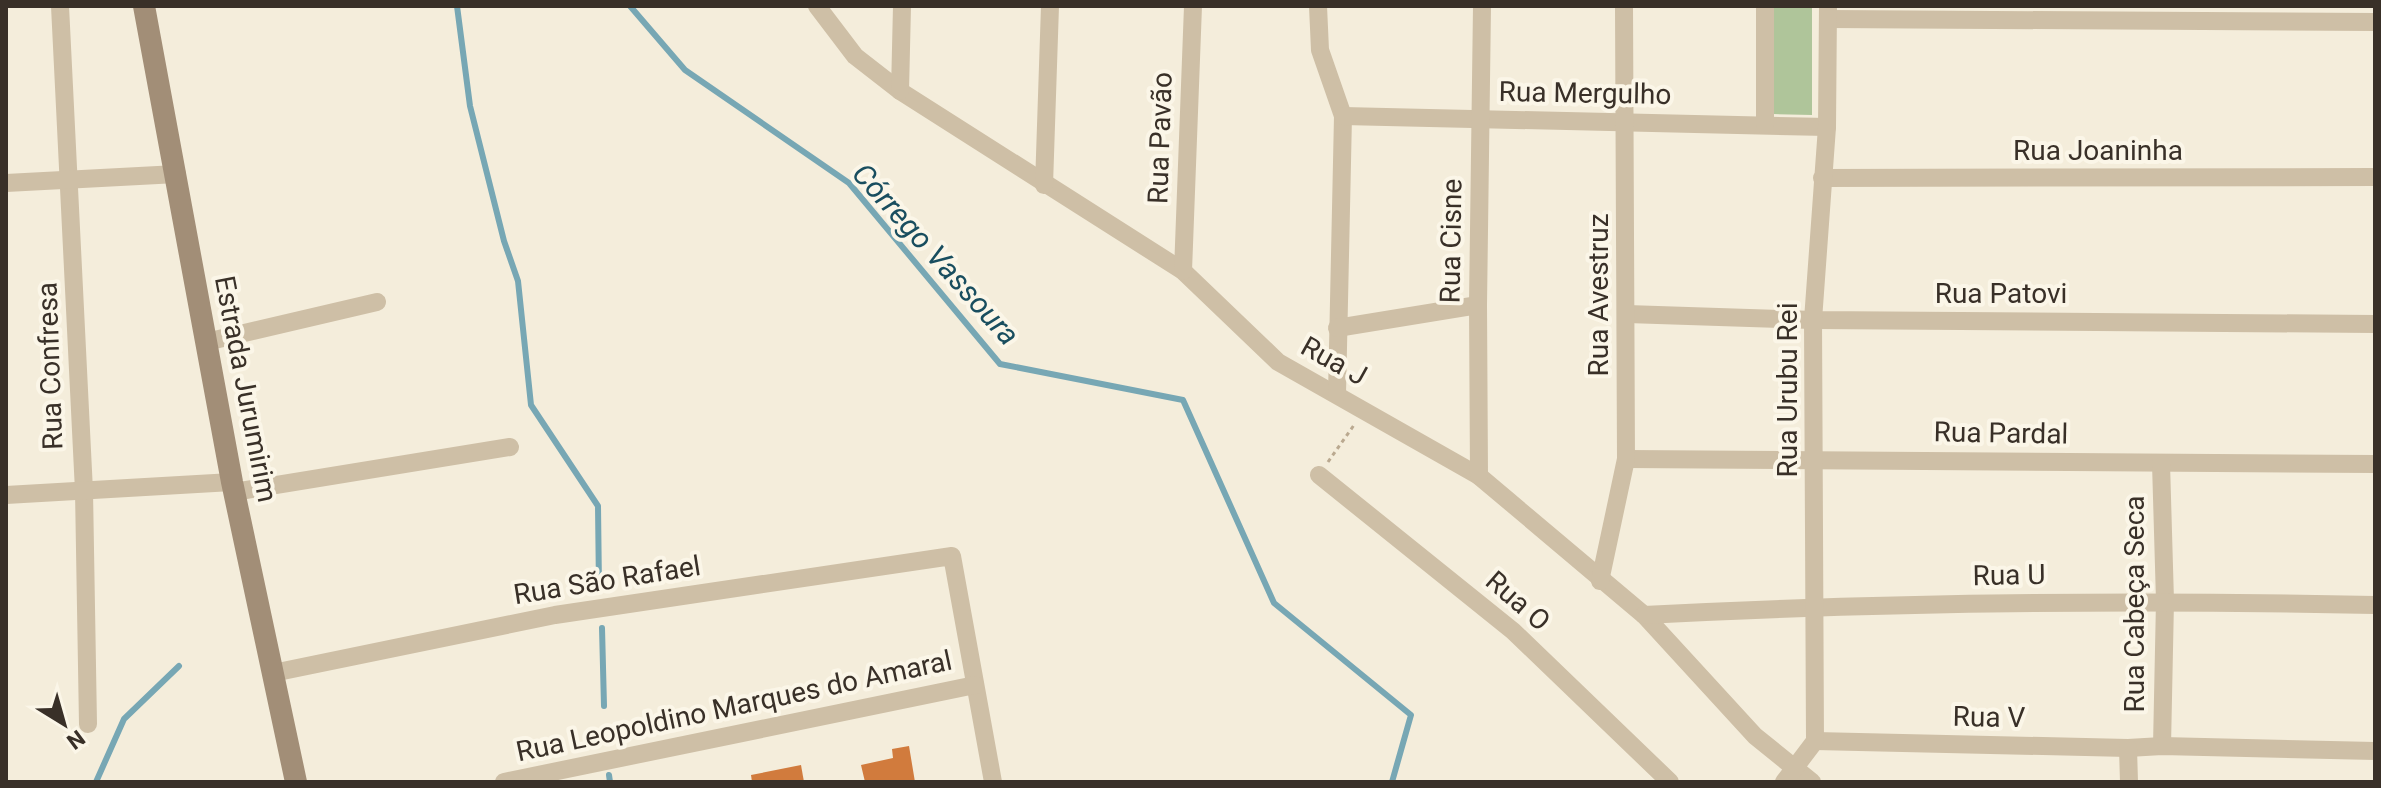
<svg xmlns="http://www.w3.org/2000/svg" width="2381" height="788" font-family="Roboto,sans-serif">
<rect width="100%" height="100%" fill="#f4eddb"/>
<polygon fill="#afc59a" points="1774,6 1812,6 1812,115 1773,114"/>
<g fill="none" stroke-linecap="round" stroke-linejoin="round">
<g stroke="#77a7b4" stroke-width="6">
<polyline points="457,6 470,106 504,241 518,281 531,405 598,506 599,588"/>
<polyline points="630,6 685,70 849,183 1000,364 1183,400 1274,603 1411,715 1392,782"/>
<polyline points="602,628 604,706"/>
<polyline points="609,775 610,782"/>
<polyline points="96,782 124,719 179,666"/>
</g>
</g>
<g fill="#d17b3d">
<polygon points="909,746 915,782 865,782 861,765 893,758 892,749"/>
<polygon points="801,765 804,782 752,782 751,775"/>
</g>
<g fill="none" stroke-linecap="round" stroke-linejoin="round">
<polyline stroke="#baa990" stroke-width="3" stroke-dasharray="4 4" stroke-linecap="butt" points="1328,462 1354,425"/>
<g stroke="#cebfa6" stroke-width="18">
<polyline points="60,6 84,491 88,724"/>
<polyline points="817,6 855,56 900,91 1183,271 1278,362 1479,476 1644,615 1755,736 1812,782"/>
<polyline points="1318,6 1320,50 1343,116 1337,394"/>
<polyline points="1829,19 2375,22"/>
<polyline points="900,91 902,6"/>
<polyline points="1343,116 1827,127"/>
<polyline points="1765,125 1765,6"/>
<polyline points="1822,178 2375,177"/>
<polyline points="6,183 177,174"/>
<polyline points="1044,185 1050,6"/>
<polyline points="1183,271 1193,6"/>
<polyline points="1627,314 1813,320 2375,324"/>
<polyline points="1337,328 1478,305"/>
<polyline points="206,342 377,302"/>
<polyline points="1626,459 2375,464"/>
<polyline points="2161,463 2165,601 2162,746"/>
<polyline points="1319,475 1513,631 1670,782"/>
<polyline points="1479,476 1478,305 1482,6"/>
<polyline points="234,492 510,447"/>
<polyline points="6,495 232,482"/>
<polyline points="1600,581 1626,459 1624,6"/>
<path d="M1644 615C1888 602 2131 600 2375 605"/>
<polyline points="273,673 555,615 952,556 993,782"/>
<polyline points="1815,741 2128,748 2162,746 2375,751"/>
<polyline points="2128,748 2129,782"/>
<polyline points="504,782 975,685"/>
<polyline points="1784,782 1815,741 1813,320 1827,127 1828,6"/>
</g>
<polyline stroke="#a28e77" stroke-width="22" points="144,6 232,482 296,782"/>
</g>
<g text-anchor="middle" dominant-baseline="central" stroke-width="8" stroke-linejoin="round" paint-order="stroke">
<g font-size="28" fill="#393028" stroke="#fbf6e8">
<text transform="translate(1585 93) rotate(1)">Rua Mergulho</text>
<text transform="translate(1160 138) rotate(-88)">Rua Pavão</text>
<text x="2098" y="150">Rua Joaninha</text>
<text transform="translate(1451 241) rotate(-89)">Rua Cisne</text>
<text x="2001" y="293">Rua Patovi</text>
<text transform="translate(1598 295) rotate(-90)">Rua Avestruz</text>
<text transform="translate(1334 361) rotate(29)">Rua J</text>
<text transform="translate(50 366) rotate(-92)">Rua Confresa</text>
<text transform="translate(246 389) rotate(79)">Estrada Jurumirim</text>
<text transform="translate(1787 390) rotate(-90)">Rua Urubu Rei</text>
<text transform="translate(2001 433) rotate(1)">Rua Pardal</text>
<text transform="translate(2009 575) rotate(-1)">Rua U</text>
<text transform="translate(607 580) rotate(-9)">Rua São Rafael</text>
<text transform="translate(1518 601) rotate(41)">Rua O</text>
<text transform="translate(2134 604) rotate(-90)">Rua Cabeça Seca</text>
<text transform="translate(734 706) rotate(-12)">Rua Leopoldino Marques do Amaral</text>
<text transform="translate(1989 717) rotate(1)">Rua V</text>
</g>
<g font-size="30" font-style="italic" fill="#194e5f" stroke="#fbf6e8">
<text transform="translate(936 254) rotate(48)">Córrego Vassoura</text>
</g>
</g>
<rect width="2381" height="788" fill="none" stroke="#393028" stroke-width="16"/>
<g transform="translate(64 724) rotate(143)" stroke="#fbf6e8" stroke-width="6" paint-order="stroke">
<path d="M0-6L14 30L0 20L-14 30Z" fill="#393028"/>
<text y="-12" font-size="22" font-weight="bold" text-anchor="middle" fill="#393028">N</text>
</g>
</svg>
